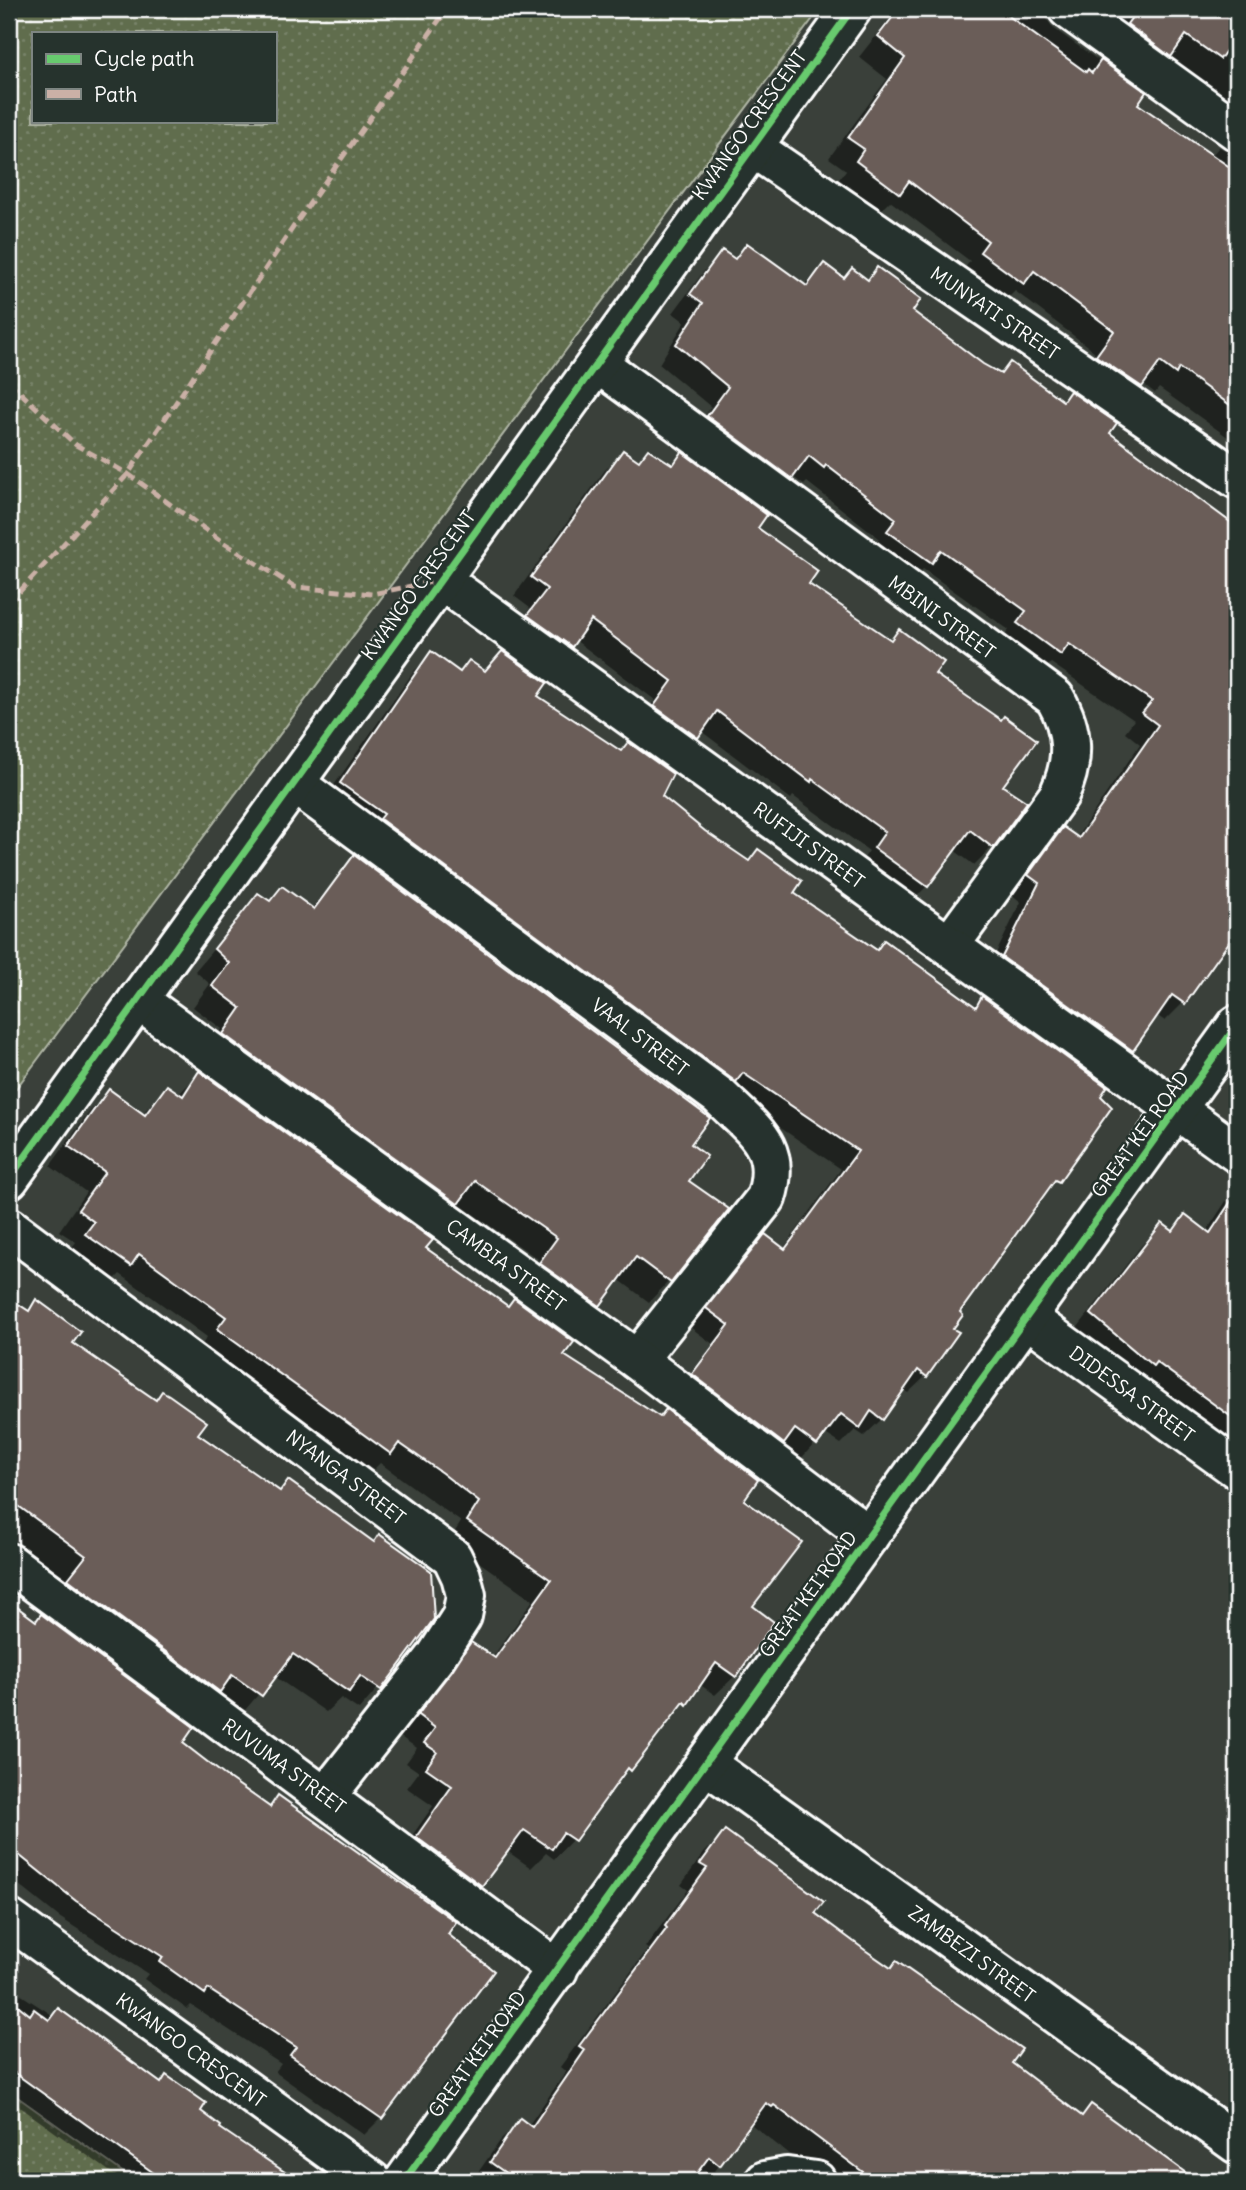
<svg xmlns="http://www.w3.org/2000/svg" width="1246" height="2190" font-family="Delius,sans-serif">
<defs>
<pattern id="grass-dots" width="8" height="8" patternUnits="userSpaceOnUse" patternTransform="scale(1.75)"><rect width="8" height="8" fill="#606d4e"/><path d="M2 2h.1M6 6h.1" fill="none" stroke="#788369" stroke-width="1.8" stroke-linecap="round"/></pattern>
</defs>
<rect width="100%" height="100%" fill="#3a403a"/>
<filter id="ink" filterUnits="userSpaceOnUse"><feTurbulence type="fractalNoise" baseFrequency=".0143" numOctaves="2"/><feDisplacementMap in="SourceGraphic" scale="14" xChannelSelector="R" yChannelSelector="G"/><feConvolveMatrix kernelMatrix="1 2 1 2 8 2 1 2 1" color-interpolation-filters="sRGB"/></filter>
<g filter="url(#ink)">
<g fill="url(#grass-dots)" stroke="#b0b6a6" stroke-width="2" fill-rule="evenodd">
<path d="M9 9H820L9 1098ZM33 33H275V121H33Z"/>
<polygon points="9,2091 135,2181 9,2181"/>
</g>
<g fill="#0007">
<polygon points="897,9 1045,9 1046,18 1053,28 1144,93 1135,105 1211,156 1219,147 1237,154 1237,430 1229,438 1159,388 1155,393 1142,383 1121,406 1077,376 1095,352 1015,291 1003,303 961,273 970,261 890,201 879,212 837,182 846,170 829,158 887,79 859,57"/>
<polygon points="1055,9 1237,9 1237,105 1169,57 1150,75"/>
<polygon points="747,245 803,286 824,265 843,279 866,280 877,269 910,312 982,366 999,375 1010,364 1107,434 1172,499 1237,548 1237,927 1184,1002 1165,1021 1156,1015 1131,1050 1113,1068 985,976 1021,902 1011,894 1044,848 1063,829 1076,838 1140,744 1125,732 1134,720 1051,663 1041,673 1000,642 1009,630 923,569 912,580 870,550 879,538 807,482 804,485 792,476 773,496 690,436 711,407 659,364 685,322 673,313 704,271 723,253 733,259"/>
<polygon points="648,451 671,466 682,454 806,584 889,641 899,632 932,675 1000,787 992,847 974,865 954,850 927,886 909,904 857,867 869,851 793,796 791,799 701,731 679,755 637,725 655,700 575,640 552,664 510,634 530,608 514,596 605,470 624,452 637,462"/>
<polygon points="502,653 535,696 704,832 748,862 758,851 791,893 875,951 884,942 973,1007 982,998 1110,1107 957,1313 926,1376 908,1393 902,1389 882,1419 864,1436 855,1430 841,1444 824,1433 798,1462 676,1393 713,1344 690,1327 765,1237 783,1249 841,1169 725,1090 323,801 414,671 431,654 458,673 469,662 483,672"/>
<polygon points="355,857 689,1144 687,1182 669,1281 649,1302 618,1279 578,1325 520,1284 538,1259 457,1203 437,1223 204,1055 222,1029 193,1007 210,984 195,971 259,895 269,902 283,888 311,909"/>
<polygon points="199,1073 562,1355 741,1500 750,1607 735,1676 715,1695 699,1684 610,1790 573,1839 554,1859 546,1853 531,1868 507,1851 461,1905 397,1857 433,1806 407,1788 419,1772 406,1763 417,1748 399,1736 452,1664 471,1645 492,1658 533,1600 449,1541 461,1522 380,1463 371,1472 199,1349 207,1337 120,1274 110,1284 67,1254 76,1242 59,1231 86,1192 50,1166 90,1111 110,1091 142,1114 167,1087 178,1095"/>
<polygon points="1237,1184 1237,1456 1071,1336 1141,1246 1162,1225 1171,1231 1185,1217 1206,1232"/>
<polygon points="12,1302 26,1312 36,1302 71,1343 154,1401 162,1393 196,1435 278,1491 288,1482 373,1543 379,1537 431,1617 416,1644 359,1710 341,1698 326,1712 274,1676 240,1716 48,1601 66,1578 9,1535 9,1306"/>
<polygon points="14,1607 180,1744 268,1808 279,1797 445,1934 381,2118 364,2135 275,2072 281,2064 191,2005 187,2009 144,1979 148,1974 59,1917 9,1877 9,1612"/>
<polygon points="725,1832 813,1914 1080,2117 1091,2106 1195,2181 823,2181 752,2125 748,2125 714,2171 728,2181 472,2181 500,2141 521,2121 528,2126 566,2072 560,2067 648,1949 645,1947 688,1890 681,1885 704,1853"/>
<polygon points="9,1987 159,2084 166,2078 217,2128 295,2181 123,2181 9,2099"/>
</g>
<g fill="#6a5d58" stroke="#fff" stroke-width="2">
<polygon points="899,9 999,9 1086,72 1088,69 1092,73 1101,60 1146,92 1138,104 1237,172 1237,410 1179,368 1176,374 1160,362 1142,387 1096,356 1114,331 1034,271 1024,284 980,252 988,241 909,181 900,194 856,161 864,149 848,138 905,58 878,36"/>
<polygon points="1138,9 1237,9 1237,35 1220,59 1186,35 1171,57 1127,24"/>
<polygon points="747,243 807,286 824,263 844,278 852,268 868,280 877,267 921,299 913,311 983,364 1001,374 1010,362 1063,401 1070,391 1117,423 1110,433 1237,527 1237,931 1185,1004 1172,995 1133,1051 1002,957 1039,883 1028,875 1063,827 1079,838 1158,725 1142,713 1152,701 1069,644 1061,655 1017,623 1026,611 941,550 932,563 887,531 896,519 826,465 824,468 809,456 792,479 707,416 728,387 676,344 703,303 690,294 722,250 735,259"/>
<polygon points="648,449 673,465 682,452 767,515 758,528 818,571 809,584 891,640 899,629 944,662 935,674 1001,720 1004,716 1037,740 1003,786 1027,802 993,848 970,830 928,887 874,848 885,832 812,779 811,782 717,711 698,738 654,706 672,681 591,620 572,647 527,615 547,589 531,577 623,450 639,461"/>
<polygon points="431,651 460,672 469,660 485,671 502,651 547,683 538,696 621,751 628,742 673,774 662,796 705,831 749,861 758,849 802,881 794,893 877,950 884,940 976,1007 982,996 1107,1087 1101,1096 1112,1107 1059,1182 1055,1180 960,1312 963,1315 953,1329 959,1332 927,1377 918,1370 883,1420 871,1411 860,1428 841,1414 817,1445 795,1429 784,1444 692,1374 729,1325 706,1308 765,1234 785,1249 858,1151 743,1073 736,1082 380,819 384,814 340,783"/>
<polygon points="354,855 710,1118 691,1144 707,1156 689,1181 729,1209 671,1283 636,1257 600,1306 539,1263 557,1238 475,1181 458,1204 223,1034 241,1008 212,986 229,963 214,949 258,893 270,901 282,886 314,909"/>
<polygon points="199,1071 433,1240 426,1248 508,1306 514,1298 574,1342 564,1355 660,1417 666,1409 758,1480 744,1500 802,1542 753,1606 774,1622 736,1677 716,1663 687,1705 684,1702 631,1771 628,1768 575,1841 563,1833 552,1849 524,1830 482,1886 416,1837 452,1786 426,1768 437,1752 424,1743 435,1728 418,1715 471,1642 495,1658 551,1580 467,1521 479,1502 442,1473 399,1443 391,1454 217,1329 226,1317 139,1254 131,1266 85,1234 94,1222 78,1210 105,1172 68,1146 109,1089 145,1115 167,1085 183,1096"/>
<polygon points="1237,1192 1237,1421 1156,1362 1153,1366 1091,1314 1162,1223 1173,1231 1185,1214 1210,1233"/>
<polygon points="9,1298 29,1311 36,1299 81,1332 73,1343 156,1400 162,1391 169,1395 207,1422 198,1434 280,1491 288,1480 374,1542 379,1534 431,1571 434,1619 381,1690 360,1676 349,1692 293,1654 262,1696 232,1675 220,1692 68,1579 86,1556 9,1499"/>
<polygon points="9,1601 36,1621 41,1614 194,1727 183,1743 223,1774 270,1807 278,1795 456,1922 448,1934 494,1971 382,2119 290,2055 296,2047 208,1989 205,1994 160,1962 163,1957 76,1901 9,1847"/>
<polygon points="725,1830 824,1902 815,1913 865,1950 891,1968 896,1961 1022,2049 1012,2063 1082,2116 1091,2104 1197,2181 875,2181 774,2105 772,2107 766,2103 720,2166 709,2157 691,2181 517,2181 490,2162 520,2118 532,2127 585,2050 579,2046 667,1928 665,1926 707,1868 700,1864"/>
<polygon points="9,1998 30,2015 34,2009 49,2020 58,2008 161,2083 166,2075 206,2103 201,2111 221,2126 220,2128 298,2181 165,2181 9,2069"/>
</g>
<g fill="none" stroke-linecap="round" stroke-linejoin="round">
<defs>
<g id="street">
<polyline points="1068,9 1237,131"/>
<polyline points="752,147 1237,479"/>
<path d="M597 363 1055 698C1074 731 1075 760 1059 795L949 946"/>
<polyline points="441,580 1237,1153"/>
<path d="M294 783 719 1096C753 1130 783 1146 766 1198L637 1360"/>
<polyline points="138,1000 637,1360 869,1536"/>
<polyline points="9,1179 852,9"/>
<polyline points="9,1227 452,1557 461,1576 466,1595 462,1616 435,1658 326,1796"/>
<polyline points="1027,1318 1237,1469"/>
<polyline points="9,1563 558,1970"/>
<polyline points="706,1764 1237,2144"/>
<polyline points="9,1919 372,2181"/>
<polyline points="404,2181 1237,1025"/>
<polyline points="765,2181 787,2177 816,2181"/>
</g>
</defs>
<use href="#street" stroke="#fff" stroke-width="44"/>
<use href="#street" stroke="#26332d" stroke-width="38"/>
<g stroke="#cab0a6" stroke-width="5" stroke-dasharray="10 5" stroke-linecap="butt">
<polyline points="9,382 76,445 128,474 224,543 295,587 372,594 441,580"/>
<polyline points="9,603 128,474 296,223 447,9"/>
</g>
<defs>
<g id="cycleway">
<polyline points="9,1179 852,9"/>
<polyline points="404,2181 1237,1025"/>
</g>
</defs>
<use href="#cycleway" stroke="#26332d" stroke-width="11"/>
<use href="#cycleway" stroke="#67ca6e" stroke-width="7"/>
</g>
</g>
<g text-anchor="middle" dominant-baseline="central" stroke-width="5" stroke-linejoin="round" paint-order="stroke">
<g font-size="19" fill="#fff" stroke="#26332d">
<text transform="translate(749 125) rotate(-54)">KWANGO CRESCENT</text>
<text transform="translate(995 313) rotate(34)">MUNYATI STREET</text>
<text transform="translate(418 585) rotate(-54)">KWANGO CRESCENT</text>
<text transform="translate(942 617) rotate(36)">MBINI STREET</text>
<text transform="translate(809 845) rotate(36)">RUFIJI STREET</text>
<text transform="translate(640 1037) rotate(37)">VAAL STREET</text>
<text transform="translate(1140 1134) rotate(-54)">GREAT KEI ROAD</text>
<text transform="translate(506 1265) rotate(36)">CAMBIA STREET</text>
<text transform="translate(1132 1394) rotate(36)">DIDESSA STREET</text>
<text transform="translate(346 1477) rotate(37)">NYANGA STREET</text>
<text transform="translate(808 1594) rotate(-54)">GREAT KEI ROAD</text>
<text transform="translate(284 1766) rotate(36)">RUVUMA STREET</text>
<text transform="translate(972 1954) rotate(36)">ZAMBEZI STREET</text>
<text transform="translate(191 2050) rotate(36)">KWANGO CRESCENT</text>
<text transform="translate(477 2054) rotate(-54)">GREAT KEI ROAD</text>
</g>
</g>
<rect width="1246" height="2190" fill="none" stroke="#26332d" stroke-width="35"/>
<rect x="18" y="18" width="1211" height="2155" fill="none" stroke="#fff" stroke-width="2.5" filter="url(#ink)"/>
<rect x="32" y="32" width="245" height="91" fill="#26332d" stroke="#7d8581" stroke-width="2"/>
<rect x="46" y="54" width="35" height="10" fill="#67ca6e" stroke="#7d8581" stroke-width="2"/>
<text x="94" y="66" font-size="21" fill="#ffffff">Cycle path</text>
<rect x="46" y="89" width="35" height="10" fill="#cab0a6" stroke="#7d8581" stroke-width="2"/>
<text x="94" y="102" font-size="21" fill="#ffffff">Path</text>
</svg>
